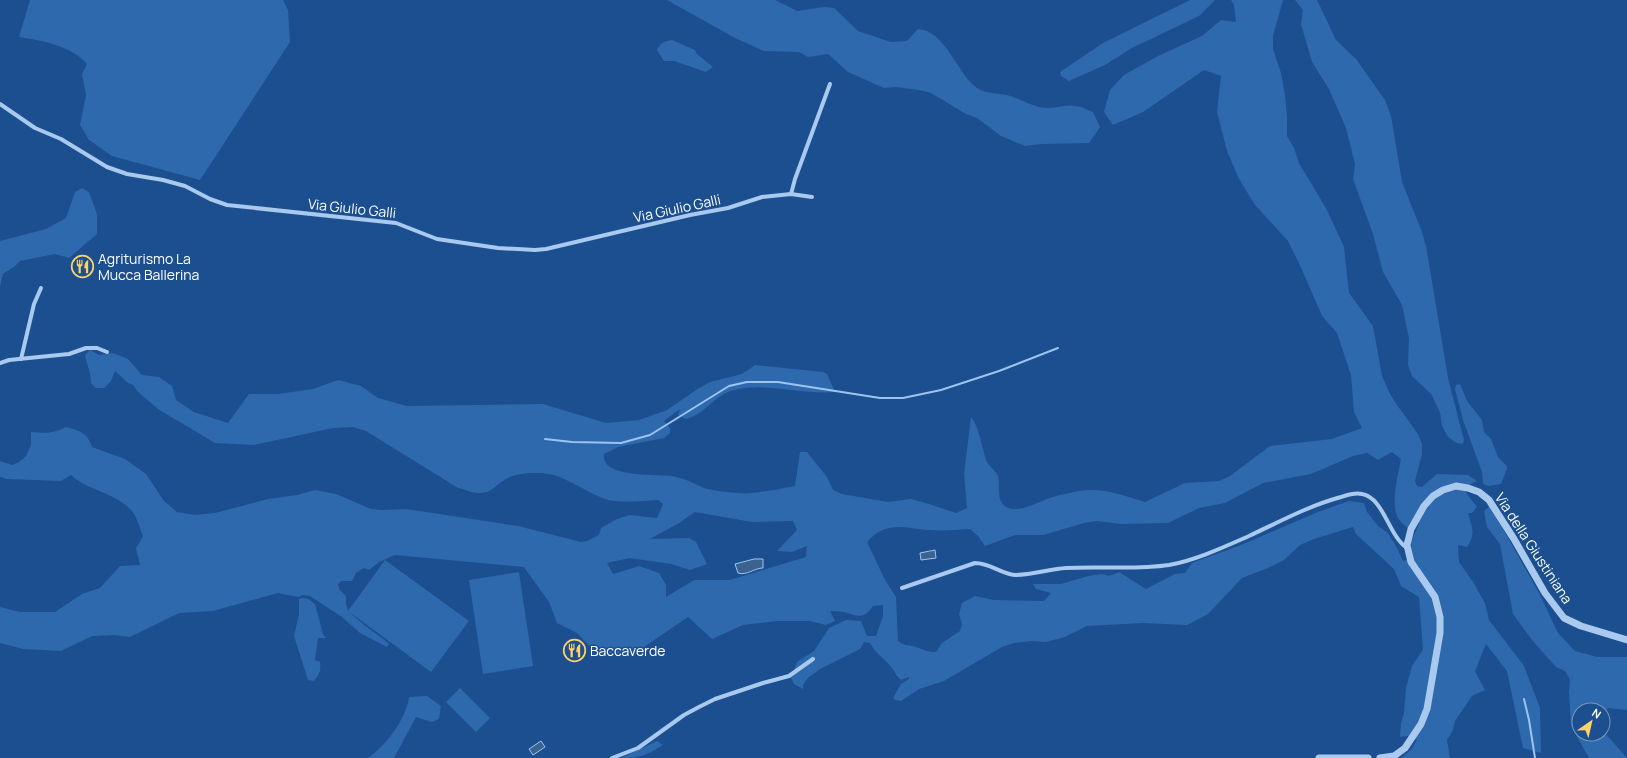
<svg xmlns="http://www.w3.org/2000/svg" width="1627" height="758" font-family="Manrope,sans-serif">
<rect width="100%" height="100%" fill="#1b4f8f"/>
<g fill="#2e69ad" fill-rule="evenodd">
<path d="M30 0H283L288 10 290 42 200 180 112 156 89 140 80 125 86 95 82 74 87 64C70 45 43 41 19 37Z"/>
<path d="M667 0H775L797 11 824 7 834 8 858 31 891 42 907 41 918 29C945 30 958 75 977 88 986 94 997 93 1007 95 1019 98 1032 107 1045 108 1055 109 1065 104 1075 106 1081 106 1087 110 1093 112L1100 127 1089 143 1041 144 1025 146 1001 136 977 118 966 114 931 93 919 90 896 87 884 88 848 72 828 54 808 57 799 52 764 51 735 38Z"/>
<polygon points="1190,0 1215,0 1199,16 1132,48 1105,65 1069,81 1061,76 1060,72 1103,43"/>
<path d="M1231 0H1283L1273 36V49L1281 73 1285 95 1287 117V136L1294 148 1299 163 1327 210 1344 247 1349 293 1373 326 1382 376 1390 394 1397 405 1418 434 1422 444V454L1415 481 1417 486 1422 487 1437 474 1468 475 1477 481 1469 485 1465 491 1477 507 1472 513H1468C1472 528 1476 534 1467 547L1458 545 1459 562 1473 582 1485 603 1489 620 1524 666 1540 708 1541 753 1523 748 1507 671 1486 644 1475 671 1485 690 1472 696 1455 721 1453 730 1447 740 1450 758H1401L1411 750 1417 740 1408 736 1400 737 1401 724 1404 713 1406 688 1412 666 1423 650 1419 597 1401 586 1394 569 1356 534 1353 527 1314 539 1300 545 1284 560 1268 568 1242 578 1208 614 1187 625 1143 623 1087 626 1065 637 1046 642 1031 641 1014 643 1002 647 944 681 919 689 901 701 895 700 893 698 901 684 909 679V677L901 680C896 676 895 671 891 667 884 657 876 655 870 643L864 642 860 649 820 669 808 678 803 685V689L794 684 791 678 797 662 814 651 829 628 846 620 861 621 867 636H876L883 616V605L873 606C864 620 857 616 844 612 840 611 835 611 830 611L835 621 826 625 809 621H778L743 625 712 639 688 617 644 647 619 655 594 651 577 633 557 623 549 602 524 567 395 555 379 562 369 570 364 568 356 573 352 581H341L338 584 339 589 346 596V604L348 611 385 560 469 621 431 672 348 611 364 625 386 641 389 644 387 647 360 633 342 617 310 596 303 595 298 597 278 593 213 611 179 613 130 637 114 635 92 636 61 651 23 649 0 643V607L20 612H55L82 594 100 588 120 566 140 565 136 548 143 536C140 529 137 517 132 511 115 492 88 491 71 475L61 481 7 479 0 477V461L12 465 19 462 26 456 31 445V432C44 433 53 434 66 427 80 431 87 432 92 447L125 459 146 474 164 501 177 512 195 515 215 513 268 499 297 495 315 490 336 494 371 509 382 510 406 509 426 512 518 526 581 542 587 541 599 535 601 528 617 519 630 515 657 518 663 504 658 500C645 501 621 503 609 500 586 494 566 474 541 473 529 473 519 473 508 478 497 483 492 494 479 493 472 493 464 489 458 488L366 431 353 427 333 428 254 445 215 443 158 409 138 392 133 385 128 383 115 371 111 381 104 388H96L91 383C91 373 87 365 85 355L90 350 99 355 113 353 128 359 142 375 159 377 172 386 176 400 194 412 228 423 249 394H278L313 389 338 380 361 386 378 398 407 406 543 404 606 423 639 420 667 410 696 390 710 382 742 374 755 365 823 372 827 374 835 392C801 395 768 382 734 390 715 394 704 416 685 419L678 415 680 409 664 421 670 428V433L664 438 618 447 604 454C600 480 662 473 676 477 686 479 695 484 704 488 713 491 740 494 750 493 764 492 780 489 795 486L800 452H807L827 477 833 490 842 494 888 502 911 499 929 504 956 513 967 508 964 474 971 417C979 426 982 449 987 462 990 467 996 471 998 476 1000 484 997 496 1002 503 1013 519 1042 499 1056 496 1066 494 1084 489 1095 490 1112 491 1129 497 1145 502L1185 483 1219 481 1230 476 1270 446 1332 439 1362 428 1354 412 1351 375 1337 333 1322 316 1299 263 1288 241 1255 205 1239 179 1227 151 1217 112 1221 76 1204 70 1143 112 1113 125 1104 112 1110 90 1124 75 1158 56 1202 36 1221 20 1236 22 1234 5ZM1392 452 1401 459C1398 475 1391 501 1397 516 1399 521 1404 525 1408 528L1419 520V524L1411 542 1413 555 1410 559 1403 561 1397 548 1388 533 1378 526 1367 512 1364 503 1349 501 1318 512 1241 545 1192 563 1185 573 1175 574 1146 589 1119 572 1109 576 1102 574 1088 576 1061 584H1033L1036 589 1051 593 1044 601 994 600 975 596 962 603 959 614 962 624 960 631 942 643 936 652C928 652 924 650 916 647 908 644 906 647 898 641L896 597 885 580 867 542C886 520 904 528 928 530 942 531 956 530 970 529L978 536 985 546 1015 535H1043L1084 523 1097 521 1122 524 1168 523 1199 508 1225 503 1263 483 1311 474 1353 456 1367 453 1378 460ZM695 512 752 522 793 521 797 530 777 551 792 552 807 546 806 557 730 580H694L666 597V585L659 573 639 566 613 574 607 563 630 558 671 564 690 570 707 564 696 542 689 538 650 539 679 523Z"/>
<polygon points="1295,0 1317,0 1336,40 1356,59 1385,100 1391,116 1402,182 1422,232 1426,246 1448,378 1464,440 1463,444 1457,443 1448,437 1442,426 1440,412 1431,394 1412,376 1408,365 1409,338 1402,305 1383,272 1373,234 1353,179 1355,164 1346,128 1329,89 1312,62 1301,24 1303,10"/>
<path d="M672 40 695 50 697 54 713 67 706 72 674 61H664L657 50C660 43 665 41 672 40Z"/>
<polygon points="82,188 89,192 97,214 97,234 69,258 55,254 20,261 15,266 3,274 0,287 0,241 46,229 66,218 75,192"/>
<polygon points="1460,384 1467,401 1482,420 1484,432 1491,439 1498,457 1507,466 1507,469 1501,484 1489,486 1483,484 1482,472 1463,420 1455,389 1456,385"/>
<polygon points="1490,506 1539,593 1558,633 1575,651 1597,657 1627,657 1627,710 1608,708 1603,714 1603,710 1579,710 1579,734 1603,734 1603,731 1627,758 1589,758 1571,726 1569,692 1570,680 1565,671 1556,667 1532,640 1513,614 1500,544 1487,527 1484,511"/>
<polygon points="519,572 533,666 483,674 469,580"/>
<path d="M302 598 308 599 315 604 323 634 326 638H318L315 660 320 662C321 670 320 674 314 681L308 680 294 636 299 614V599Z"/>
<polygon points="460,688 490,718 476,732 446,702"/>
<path d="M427 696 441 706 439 719 432 722 416 717 394 758H368C386 746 406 719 409 697Z"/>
<path d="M657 741 663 745C647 755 640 758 621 758Z"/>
</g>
<g fill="#3c6290" stroke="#9cc4f0">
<polygon points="935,550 936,558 921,560 920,553"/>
<path d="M754 559H763V568C755 568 746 576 738 573L735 564Z"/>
<polygon points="541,741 545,747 533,755 529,749"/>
</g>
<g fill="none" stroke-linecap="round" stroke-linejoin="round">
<g stroke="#9cc4f0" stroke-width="2">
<polyline points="545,439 572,442 621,443 650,435 729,386 747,382 778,382 880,398 903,398 941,390 999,371 1058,348"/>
<polyline points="1524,699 1529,720 1535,758"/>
</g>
<g stroke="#a9c9ee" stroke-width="4">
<polyline points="0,104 35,128 61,139 107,167 127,174 163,180 185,186 210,199 227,205 396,223 437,239 498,248 535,250 546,249 690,215 728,208 762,197 791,194 812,197"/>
<polyline points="791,194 795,179 830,84"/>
<polyline points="21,359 34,304 41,288"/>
<polyline points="0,363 9,360 69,354 86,348 97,348 107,352"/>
<path d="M902 588 975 563C990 563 1001 574 1015 575 1032 575 1050 569 1066 568 1100 566 1136 570 1169 565 1196 560 1224 547 1249 536 1279 522 1308 506 1341 497 1347 495 1355 492 1362 494 1384 498 1388 535 1407 548"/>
<polyline points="612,758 638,748 684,715 699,707 715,699 763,683 789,676 813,659"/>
</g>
<g stroke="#a9c9ee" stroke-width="7">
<polyline points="1319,758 1368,758"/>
<polyline points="1380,758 1394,756 1405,748 1421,724 1427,709 1440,633 1440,617 1435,597 1411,562 1407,545 1411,529 1424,506 1433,496 1443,490 1456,486 1468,488 1479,492 1489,500 1514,539 1545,593 1564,618 1581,626 1627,640"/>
</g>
</g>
<defs>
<symbol id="restaurant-ring" viewBox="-11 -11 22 22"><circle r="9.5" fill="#1b4f8f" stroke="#ffd166" stroke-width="1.5"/><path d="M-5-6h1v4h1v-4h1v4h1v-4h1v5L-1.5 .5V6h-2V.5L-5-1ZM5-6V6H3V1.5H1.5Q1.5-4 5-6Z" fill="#ffd166"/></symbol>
</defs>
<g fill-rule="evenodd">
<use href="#restaurant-ring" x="70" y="254" width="25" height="25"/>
<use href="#restaurant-ring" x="562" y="638" width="25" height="25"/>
</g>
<g text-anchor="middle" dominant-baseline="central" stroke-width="3" stroke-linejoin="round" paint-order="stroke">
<g font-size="14" fill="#fff" stroke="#1b4f8f">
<text transform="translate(352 208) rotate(6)">Via Giulio Galli</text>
<text transform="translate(677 208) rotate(-12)">Via Giulio Galli</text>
<text transform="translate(1534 548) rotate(57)">Via della Giustiniana</text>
</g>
<g font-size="14" fill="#fff" stroke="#1b4f8f" text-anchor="start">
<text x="98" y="258">Agriturismo La<tspan x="98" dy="16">Mucca Ballerina</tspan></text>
<text x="590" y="650">Baccaverde</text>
</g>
</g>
<g transform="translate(1591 722) rotate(34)"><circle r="19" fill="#1b4f8f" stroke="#7695bc"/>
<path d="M0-3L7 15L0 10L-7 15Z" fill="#ffd166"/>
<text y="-6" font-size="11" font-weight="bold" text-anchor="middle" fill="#ffffff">N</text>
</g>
</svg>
